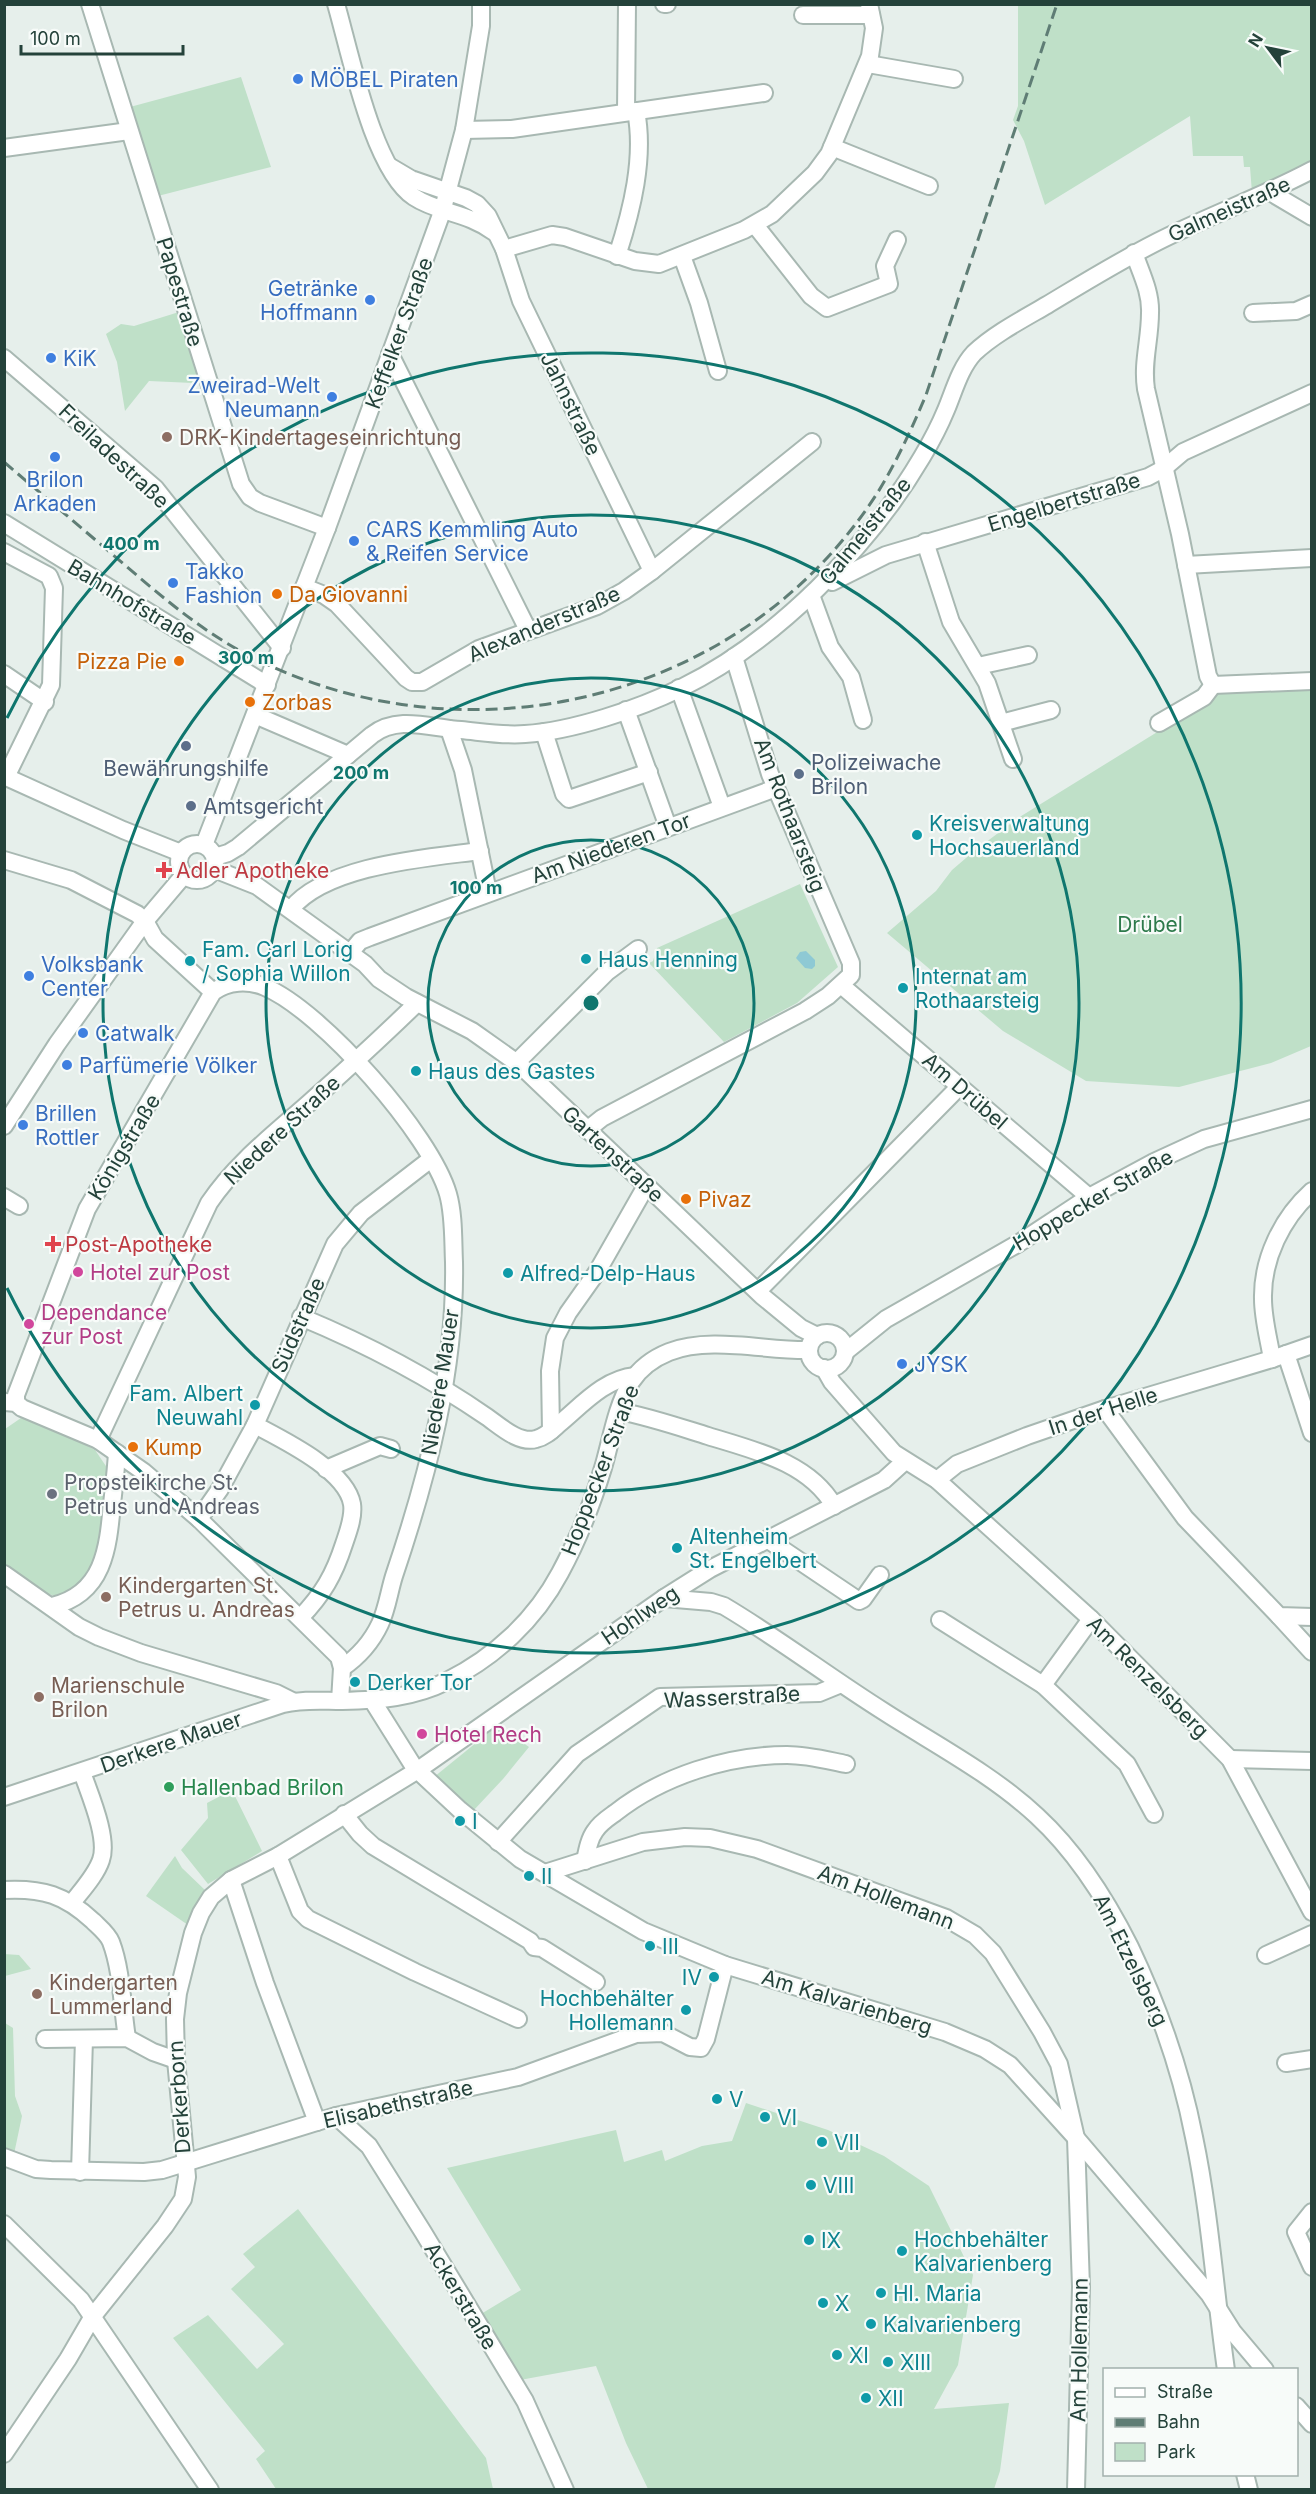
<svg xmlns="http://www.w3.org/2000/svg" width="1316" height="2494" font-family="Inter,sans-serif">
<rect width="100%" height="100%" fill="#e6efeb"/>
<g fill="#bfe0c8">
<polygon points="1018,5 1311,5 1311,166 1252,193 1250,167 1244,167 1243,156 1193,156 1190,116 1045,205 1024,141 1013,120 1018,106"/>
<polygon points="241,77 271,167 154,197 130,107"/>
<polygon points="179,312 200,380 193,383 149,381 125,411 117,362 106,334 121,324 134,326"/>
<polygon points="1311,687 1311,1046 1271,1063 1179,1087 1086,1081 1003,1031 887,933 936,891 952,870 973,852 1018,818 1222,692"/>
<polygon points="800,884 838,967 797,1003 724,1042 649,963 653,961 657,948"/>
<polygon points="21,1418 67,1435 95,1450 110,1472 99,1559 74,1593 56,1596 44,1593 5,1567 5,1429"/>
<polygon points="498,1725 529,1747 503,1779 473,1811 434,1777"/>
<polygon points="232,1790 262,1851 208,1884 181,1850 208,1818 207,1803"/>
<polygon points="175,1856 182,1868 206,1891 188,1925 146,1896"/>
<polygon points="4,1954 19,1955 31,1969 5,1976"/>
<polygon points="5,2023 13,2028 15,2096 22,2116 14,2154 5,2151"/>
<polygon points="746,2103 828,2130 884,2156 929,2186 973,2275 958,2365 934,2409 1009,2403 1000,2471 994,2489 648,2489 626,2443 596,2366 520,2380 481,2314 521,2290 447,2168 616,2130 624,2162 662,2150 665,2161 702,2146 732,2141"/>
<polygon points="298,2209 486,2458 493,2489 276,2489 256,2459 265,2451 173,2338 208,2315 257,2369 284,2344 231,2289 255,2267 243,2254"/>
</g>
<polygon fill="#8ec9d4" points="806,951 815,960 815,966 812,969 805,968 796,958 800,952"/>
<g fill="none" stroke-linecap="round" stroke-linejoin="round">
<defs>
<g id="minor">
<polyline points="90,4 241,484 250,497 260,503 327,528"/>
<path d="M336 4C350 52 373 170 414 197 438 213 467 212 494 232"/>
<polyline points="664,4 667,4"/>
<polyline points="803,15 871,15"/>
<polyline points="868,64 954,79"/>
<polyline points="626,112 627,4"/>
<polyline points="464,130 512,129 764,93"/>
<polyline points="832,147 929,186"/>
<polyline points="4,148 129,131"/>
<polyline points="389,166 411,179 466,198 477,204 488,216 504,249 521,301 652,571"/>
<polyline points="1270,192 1312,217"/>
<polyline points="755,225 811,296 827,308 889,284 885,266 897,240"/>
<polyline points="504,249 552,235 565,237 635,261 659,264 744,230 772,214 815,173 829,154 870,56 874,28 869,4"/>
<path d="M1134 253C1141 273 1151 292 1150 313 1150 340 1142 363 1146 389L1180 534 1208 676 1213 685"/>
<path d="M617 256C632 210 645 158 636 111"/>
<polyline points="682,256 699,303 718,371"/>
<polyline points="1253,313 1296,311 1312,304"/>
<polyline points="390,354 528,630"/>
<polyline points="4,358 155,488 282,648"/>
<polyline points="4,523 267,685"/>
<polyline points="925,542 951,622 987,683 1013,759"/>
<polyline points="4,552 49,576 54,588 51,685 6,777"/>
<polyline points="1186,565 1312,558"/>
<polyline points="832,582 886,555 1148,477 1163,469 1183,452 1312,393"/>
<polyline points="304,587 324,595 337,604 406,678 412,682 422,682 479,649 597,606 624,591 652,571 812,442"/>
<polyline points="811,595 830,647 851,677 863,720"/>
<polyline points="978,666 1028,655"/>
<polyline points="4,674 45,702"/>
<polyline points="1213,685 1312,681"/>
<polyline points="679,688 722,807"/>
<polyline points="626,710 668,827"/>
<polyline points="255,715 348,755"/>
<polyline points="1001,723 1051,710"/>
<polyline points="1159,723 1204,697 1213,685"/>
<polyline points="449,729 463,770 488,892"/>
<polyline points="544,732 564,794 569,799 649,772"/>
<polyline points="4,776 123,830 181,853"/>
<circle cx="197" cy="862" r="18"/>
<polyline points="204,845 327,528 442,212 464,130 481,26 481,4"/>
<path d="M215 857 228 853 238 847 372 735C398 715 430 728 461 730 482 732 504 736 525 734 573 731 638 709 681 688 775 642 869 547 922 457 931 442 939 427 946 410 954 391 960 368 974 353 994 334 1023 319 1047 305 1087 281 1127 256 1169 236 1216 213 1265 195 1312 170"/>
<polyline points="4,860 71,880 137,914 145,921 155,939 213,992"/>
<polyline points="214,869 257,886 365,964 379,979 406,997 472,1031 520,1065 762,1296 801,1328 817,1336"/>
<path d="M291 909C326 865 427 858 480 851"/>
<polyline points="350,953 360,941 370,937 776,788"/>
<polyline points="841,985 1089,1197"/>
<polyline points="517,1062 607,972 638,949"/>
<polyline points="4,1126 57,1044 145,921 184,875"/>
<polyline points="587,1130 602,1118 805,1011 828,996 851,975 851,963 770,774 734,657"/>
<polyline points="4,1197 19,1206"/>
<polyline points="758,1291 959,1087"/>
<path d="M301 1317C366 1344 429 1377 487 1417 500 1426 519 1444 536 1439 545 1437 552 1430 559 1424 582 1405 604 1379 635 1376"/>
<circle cx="827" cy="1351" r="18"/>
<polyline points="845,1352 886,1319 1019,1243 1089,1197 1154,1162 1204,1139 1312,1109"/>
<polyline points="1286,1354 1312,1433"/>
<path d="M1272 1359C1269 1340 1263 1319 1263 1299 1262 1259 1282 1218 1312 1191"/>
<polyline points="824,1368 832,1382 894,1453 937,1480 1091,1619 1230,1759 1312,1912"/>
<polyline points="5,1402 16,1403 22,1408 98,1440 144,1472 199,1519 339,1657 342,1668 340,1701"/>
<path d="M16 1403V1395L87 1209 213 992C228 981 248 980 265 987 322 1011 431 1135 448 1194 454 1215 453 1240 454 1262 456 1369 428 1475 394 1576 389 1592 387 1609 380 1624 372 1641 358 1657 342 1668"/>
<polyline points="1105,1409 1185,1518 1279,1616 1312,1617"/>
<path d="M619 1411C650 1417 679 1427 708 1436 753 1450 809 1462 834 1506"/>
<path d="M255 1425C283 1440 346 1470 352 1504 354 1517 348 1532 344 1544 334 1575 323 1594 300 1618"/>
<polyline points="551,1431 550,1371 555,1338 568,1313 597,1272 646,1186"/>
<path d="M98 1440 209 1203C236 1163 274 1134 309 1103 346 1070 382 1037 417 1003"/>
<polyline points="326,1469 380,1446 391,1449"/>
<polyline points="937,1480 957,1464 1027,1436 1105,1409 1272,1359 1312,1345"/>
<polyline points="199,1519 220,1489 255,1425 335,1244 361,1213 431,1159"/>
<polyline points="767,1539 859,1601 863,1599 880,1575"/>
<polyline points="4,1574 79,1627 99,1637 141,1653 276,1693 292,1701"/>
<path d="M664 1598 711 1602 724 1606C778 1638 829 1677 883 1711 934 1744 992 1774 1037 1816 1076 1852 1106 1899 1130 1947 1159 2008 1181 2070 1194 2137 1210 2213 1215 2292 1226 2370"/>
<path d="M52 1606C104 1594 108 1548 112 1504 114 1486 116 1470 117 1453"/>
<polyline points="1279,1616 1312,1652"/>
<polyline points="940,1620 1043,1685 1127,1764 1154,1814"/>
<polyline points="1043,1685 1091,1619"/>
<polyline points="372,1700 414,1767 460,1810 520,1859 643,1931 725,1965 945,2032 985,2049 1010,2065 1076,2138 1209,2294 1233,2332 1265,2370"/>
<polyline points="1230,1759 1312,1761"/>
<path d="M4 1797 283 1704C303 1699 322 1701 342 1701 380 1700 413 1698 447 1681 495 1657 535 1620 560 1573 578 1540 592 1504 603 1468 611 1441 616 1407 631 1382 640 1368 654 1358 669 1352 710 1336 766 1351 809 1350"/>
<polyline points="344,1814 360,1834 373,1846 530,1941 534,1947 542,1948 596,1982"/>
<polyline points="498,1842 577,1754 660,1697 819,1693 841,1684"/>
<polyline points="278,1856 300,1911 308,1919 415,1972 518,2019"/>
<path d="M585 1861C587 1851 589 1839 595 1831 600 1823 608 1818 615 1813 662 1776 728 1755 787 1755 807 1755 826 1760 846 1764"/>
<polyline points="545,1873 643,1842 685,1837 710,1838 757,1849 946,1918 975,1935 993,1953 1042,2032 1059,2064 1076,2138 1081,2287 1076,2490"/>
<polyline points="231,1880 265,1983 317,2122"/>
<path d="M4 1890C43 1888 65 1895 93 1921 99 1927 108 1934 111 1942 122 1971 122 2007 127 2038"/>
<path d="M72 1903C82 1890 96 1875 101 1860 109 1838 89 1793 82 1772"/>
<polyline points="1266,1955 1312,1934"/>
<polyline points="45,2039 127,2038 153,2052 176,2060"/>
<polyline points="1286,2063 1312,2059"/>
<polyline points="336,2116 369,2146 423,2232 525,2401 565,2490"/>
<polyline points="4,2157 36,2169 51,2170 144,2172 162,2170 336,2116 518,2077 636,2034 663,2033 690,2047 701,2048 706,2039 725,1965"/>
<polyline points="80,2172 84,2039"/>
<polyline points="1312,2212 1296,2232 1312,2267"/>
<polyline points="4,2224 81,2300 210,2490"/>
<polyline points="1296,2406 1312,2424"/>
<polyline points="4,2454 68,2359 93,2316 165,2226 183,2199 187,2177 176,2060 175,2019 178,1993 193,1933 201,1913 211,1897 231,1880 278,1856 418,1770 664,1598 710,1569 884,1480 905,1461"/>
<polyline points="1245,2474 1249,2490"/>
</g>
</defs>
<use href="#minor" stroke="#a8b8b2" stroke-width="20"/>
<use href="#minor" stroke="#fff" stroke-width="16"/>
<path stroke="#5f7d75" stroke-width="3" stroke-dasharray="12 6" stroke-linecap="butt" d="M4 462C45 497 85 531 126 566 168 602 209 637 260 661 477 766 747 697 878 492 897 461 912 428 926 395L1057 4"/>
</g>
<g fill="none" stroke="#0f766e" stroke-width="3">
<circle cx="591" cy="1003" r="163"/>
<circle cx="591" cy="1003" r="325"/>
<circle cx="591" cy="1003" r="488"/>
<path d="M7 718A650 650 0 1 1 7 1288"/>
</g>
<g fill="#3f7fe0" stroke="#f7fbf9" stroke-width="2">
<circle cx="298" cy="79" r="6"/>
<circle cx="370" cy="300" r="6"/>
<circle cx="51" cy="358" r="6"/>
<circle cx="332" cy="397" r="6"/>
<circle cx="55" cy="457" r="6"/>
<circle cx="354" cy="541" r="6"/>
<circle cx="173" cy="583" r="6"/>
<circle cx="29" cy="976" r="6"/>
<circle cx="83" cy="1033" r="6"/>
<circle cx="67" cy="1065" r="6"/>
<circle cx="23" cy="1125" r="6"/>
<circle cx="902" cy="1364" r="6"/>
</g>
<g fill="#8d6e63" stroke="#f7fbf9" stroke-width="2">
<circle cx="167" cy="437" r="6"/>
<circle cx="106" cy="1597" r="6"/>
<circle cx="39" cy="1697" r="6"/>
<circle cx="37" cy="1994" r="6"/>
</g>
<g fill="#e8710a" stroke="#f7fbf9" stroke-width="2">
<circle cx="277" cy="594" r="6"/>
<circle cx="179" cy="661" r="6"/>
<circle cx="250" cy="702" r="6"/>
<circle cx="686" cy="1199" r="6"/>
<circle cx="133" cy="1447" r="6"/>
</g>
<g fill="#5c6f8a" stroke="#f7fbf9" stroke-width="2">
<circle cx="186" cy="746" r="6"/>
<circle cx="799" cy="774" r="6"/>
<circle cx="191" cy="806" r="6"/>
</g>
<g fill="#0f9aa8" stroke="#f7fbf9" stroke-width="2">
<circle cx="917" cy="835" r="6"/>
<circle cx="586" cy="959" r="6"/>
<circle cx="190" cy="961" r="6"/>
<circle cx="903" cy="988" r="6"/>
<circle cx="416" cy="1071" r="6"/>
<circle cx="508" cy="1273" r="6"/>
<circle cx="255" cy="1405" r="6"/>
<circle cx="677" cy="1548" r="6"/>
<circle cx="355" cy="1682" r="6"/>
<circle cx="460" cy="1821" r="6"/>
<circle cx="529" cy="1876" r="6"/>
<circle cx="650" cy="1946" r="6"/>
<circle cx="714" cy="1977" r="6"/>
<circle cx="686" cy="2010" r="6"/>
<circle cx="717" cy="2099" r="6"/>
<circle cx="765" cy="2117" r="6"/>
<circle cx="822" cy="2142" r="6"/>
<circle cx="811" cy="2185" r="6"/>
<circle cx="809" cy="2240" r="6"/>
<circle cx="902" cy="2251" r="6"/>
<circle cx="881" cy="2293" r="6"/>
<circle cx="823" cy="2303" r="6"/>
<circle cx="871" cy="2324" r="6"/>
<circle cx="837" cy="2355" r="6"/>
<circle cx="888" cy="2362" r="6"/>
<circle cx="866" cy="2398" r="6"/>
</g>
<g fill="#e0444e" stroke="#f7fbf9" stroke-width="2">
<path d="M161 861h6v6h6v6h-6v6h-6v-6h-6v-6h6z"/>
<path d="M50 1235h6v6h6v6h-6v6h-6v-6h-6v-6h6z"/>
</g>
<g fill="#d1479c" stroke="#f7fbf9" stroke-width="2">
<circle cx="78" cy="1272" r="6"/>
<circle cx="29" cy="1324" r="6"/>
<circle cx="422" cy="1734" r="6"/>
</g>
<circle fill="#6b7280" stroke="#f7fbf9" stroke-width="2" cx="52" cy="1494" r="6"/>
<circle fill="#2e9e5b" stroke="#f7fbf9" stroke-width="2" cx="169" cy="1787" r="6"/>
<g text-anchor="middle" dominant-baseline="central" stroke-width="4.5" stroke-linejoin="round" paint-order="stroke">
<g font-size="21" fill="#366cbe" stroke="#f7fbf9" text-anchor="start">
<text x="310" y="79">MÖBEL Piraten</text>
<text x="358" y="288" text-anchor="end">Getränke<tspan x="358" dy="24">Hoffmann</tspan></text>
<text x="63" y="358">KiK</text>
<text x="320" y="385" text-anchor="end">Zweirad-Welt<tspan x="320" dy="24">Neumann</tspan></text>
<text x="55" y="479" text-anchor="middle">Brilon<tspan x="55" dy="24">Arkaden</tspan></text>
<text x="366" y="529">CARS Kemmling Auto<tspan x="366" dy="24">&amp; Reifen Service</tspan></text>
<text x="185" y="571">Takko<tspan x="185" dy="24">Fashion</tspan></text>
<text x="41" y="964">Volksbank<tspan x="41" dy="24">Center</tspan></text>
<text x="95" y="1033">Catwalk</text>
<text x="79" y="1065">Parfümerie Völker</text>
<text x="35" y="1113">Brillen<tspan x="35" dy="24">Rottler</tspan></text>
<text x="914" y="1364">JYSK</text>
</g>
<g font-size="21" fill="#24423a" stroke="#f7fbf9">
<text transform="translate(1229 209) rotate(-24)">Galmeistraße</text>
<text transform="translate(180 292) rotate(73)">Papestraße</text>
<text transform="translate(399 333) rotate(-70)">Keffelker Straße</text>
<text transform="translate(571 404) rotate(64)">Jahnstraße</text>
<text transform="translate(114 456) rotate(43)">Freiladestraße</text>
<text transform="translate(1064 502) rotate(-17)">Engelbertstraße</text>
<text transform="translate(865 531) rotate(-51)">Galmeistraße</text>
<text transform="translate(132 602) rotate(31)">Bahnhofstraße</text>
<text transform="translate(544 624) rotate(-23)">Alexanderstraße</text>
<text transform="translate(790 815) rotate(69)">Am Rothaarsteig</text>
<text transform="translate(611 848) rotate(-20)">Am Niederen Tor</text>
<text transform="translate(965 1091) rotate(41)">Am Drübel</text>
<text transform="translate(282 1130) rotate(-43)">Niedere Straße</text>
<text transform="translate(124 1147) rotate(-59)">Königstraße</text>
<text transform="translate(613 1154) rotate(43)">Gartenstraße</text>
<text transform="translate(1093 1200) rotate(-30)">Hoppecker Straße</text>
<text transform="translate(298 1325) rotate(-66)">Südstraße</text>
<text transform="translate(440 1382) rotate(-81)">Niedere Mauer</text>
<text transform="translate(1103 1411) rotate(-18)">In der Helle</text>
<text transform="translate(600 1470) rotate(-69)">Hoppecker Straße</text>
<text transform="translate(640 1615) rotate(-34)">Hohlweg</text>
<text transform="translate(1148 1677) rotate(45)">Am Renzelsberg</text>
<text transform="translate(732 1697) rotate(-3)">Wasserstraße</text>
<text transform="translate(171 1742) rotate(-19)">Derkere Mauer</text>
<text transform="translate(886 1897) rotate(21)">Am Hollemann</text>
<text transform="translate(1131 1960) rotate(64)">Am Etzelsberg</text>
<text transform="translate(847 2002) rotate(17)">Am Kalvarienberg</text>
<text transform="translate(179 2097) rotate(-94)">Derkerborn</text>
<text transform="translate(398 2104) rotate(-13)">Elisabethstraße</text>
<text transform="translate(461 2296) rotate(59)">Ackerstraße</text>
<text transform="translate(1079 2350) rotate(-89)">Am Hollemann</text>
</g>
<g font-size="21" fill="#785e54" stroke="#f7fbf9" text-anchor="start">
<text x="179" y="437">DRK-Kindertageseinrichtung</text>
<text x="118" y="1585">Kindergarten St.<tspan x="118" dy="24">Petrus u. Andreas</tspan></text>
<text x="51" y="1685">Marienschule<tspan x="51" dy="24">Brilon</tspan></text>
<text x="49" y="1982">Kindergarten<tspan x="49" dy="24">Lummerland</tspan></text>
</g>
<g font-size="21" fill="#c56008" stroke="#f7fbf9" text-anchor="start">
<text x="289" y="594">Da Giovanni</text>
<text x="167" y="661" text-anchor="end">Pizza Pie</text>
<text x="262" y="702">Zorbas</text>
<text x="698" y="1199">Pivaz</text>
<text x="145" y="1447">Kump</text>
</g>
<g font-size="21" fill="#4e5e75" stroke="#f7fbf9" text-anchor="start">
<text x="811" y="762">Polizeiwache<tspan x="811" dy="24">Brilon</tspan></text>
<text x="186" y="768" text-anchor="middle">Bewährungshilfe</text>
<text x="203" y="806">Amtsgericht</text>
</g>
<g font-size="21" fill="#0d838f" stroke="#f7fbf9" text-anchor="start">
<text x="929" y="823">Kreisverwaltung<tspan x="929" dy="24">Hochsauerland</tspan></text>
<text x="202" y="949">Fam. Carl Lorig<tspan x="202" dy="24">/ Sophia Willon</tspan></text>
<text x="598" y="959">Haus Henning</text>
<text x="915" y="976">Internat am<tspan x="915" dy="24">Rothaarsteig</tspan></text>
<text x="428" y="1071">Haus des Gastes</text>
<text x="520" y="1273">Alfred-Delp-Haus</text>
<text x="243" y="1393" text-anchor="end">Fam. Albert<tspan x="243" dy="24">Neuwahl</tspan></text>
<text x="689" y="1536">Altenheim<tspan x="689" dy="24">St. Engelbert</tspan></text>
<text x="367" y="1682">Derker Tor</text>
<text x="472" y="1821">I</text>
<text x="541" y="1876">II</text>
<text x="662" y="1946">III</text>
<text x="702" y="1977" text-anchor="end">IV</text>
<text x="674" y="1998" text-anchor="end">Hochbehälter<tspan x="674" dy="24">Hollemann</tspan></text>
<text x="729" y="2099">V</text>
<text x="777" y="2117">VI</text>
<text x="834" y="2142">VII</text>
<text x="823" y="2185">VIII</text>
<text x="914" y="2239">Hochbehälter<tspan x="914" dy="24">Kalvarienberg</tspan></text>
<text x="821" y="2240">IX</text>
<text x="893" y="2293">Hl. Maria</text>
<text x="835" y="2303">X</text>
<text x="883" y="2324">Kalvarienberg</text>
<text x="849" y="2355">XI</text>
<text x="900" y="2362">XIII</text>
<text x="878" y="2398">XII</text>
</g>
<g font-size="21" fill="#be3a42" stroke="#f7fbf9" text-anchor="start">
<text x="176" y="870">Adler Apotheke</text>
<text x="65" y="1244">Post-Apotheke</text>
</g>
<g font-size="21" fill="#2d7a4b" stroke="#f7fbf9">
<text x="1150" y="924">Drübel</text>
</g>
<g font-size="21" fill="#b23c85" stroke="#f7fbf9" text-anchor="start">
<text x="90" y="1272">Hotel zur Post</text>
<text x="41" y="1312">Dependance<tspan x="41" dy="24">zur Post</tspan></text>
<text x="434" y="1734">Hotel Rech</text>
</g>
<g font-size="21" fill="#5b616d" stroke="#f7fbf9" text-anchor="start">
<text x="64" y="1482">Propsteikirche St.<tspan x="64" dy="24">Petrus und Andreas</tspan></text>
</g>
<g font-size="21" fill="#27864d" stroke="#f7fbf9" text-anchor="start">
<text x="181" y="1787">Hallenbad Brilon</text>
</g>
</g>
<circle cx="591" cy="1003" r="9" fill="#0f766e" stroke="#f7fbf9" stroke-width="3"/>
<g font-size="18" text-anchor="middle" font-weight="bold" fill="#0f766e" stroke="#f7fbf9" stroke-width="4.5" stroke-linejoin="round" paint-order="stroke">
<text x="131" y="550">400 m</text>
<text x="246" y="664">300 m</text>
<text x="361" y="779">200 m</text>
<text x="476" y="894">100 m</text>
</g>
<rect width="1316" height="2494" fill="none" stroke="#24423a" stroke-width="12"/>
<rect x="1103" y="2368" width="195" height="108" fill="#f7fbf9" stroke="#a3b1ad" stroke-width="1.5"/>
<rect x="1115" y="2388" width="30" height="9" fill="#ffffff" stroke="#a3b1ad" stroke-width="1.5"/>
<text x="1157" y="2398" font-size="18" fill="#24423a">Straße</text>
<rect x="1115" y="2418" width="30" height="9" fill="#5f7d75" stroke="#a3b1ad" stroke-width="1.5"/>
<text x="1157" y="2428" font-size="18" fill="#24423a">Bahn</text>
<rect x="1115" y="2443" width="30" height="18" fill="#bfe0c8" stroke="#a3b1ad" stroke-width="1.5"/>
<text x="1157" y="2458" font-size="18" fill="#24423a">Park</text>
<g transform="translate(1268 48) rotate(302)" stroke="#f7fbf9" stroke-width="4.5" paint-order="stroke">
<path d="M0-4.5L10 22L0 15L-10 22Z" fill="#24423a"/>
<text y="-9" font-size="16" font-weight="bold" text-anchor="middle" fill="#24423a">N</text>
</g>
<path d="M21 45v9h162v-9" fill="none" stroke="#24423a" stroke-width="3"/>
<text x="30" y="45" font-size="18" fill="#24423a" stroke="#f7fbf9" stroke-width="4.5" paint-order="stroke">100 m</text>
</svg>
